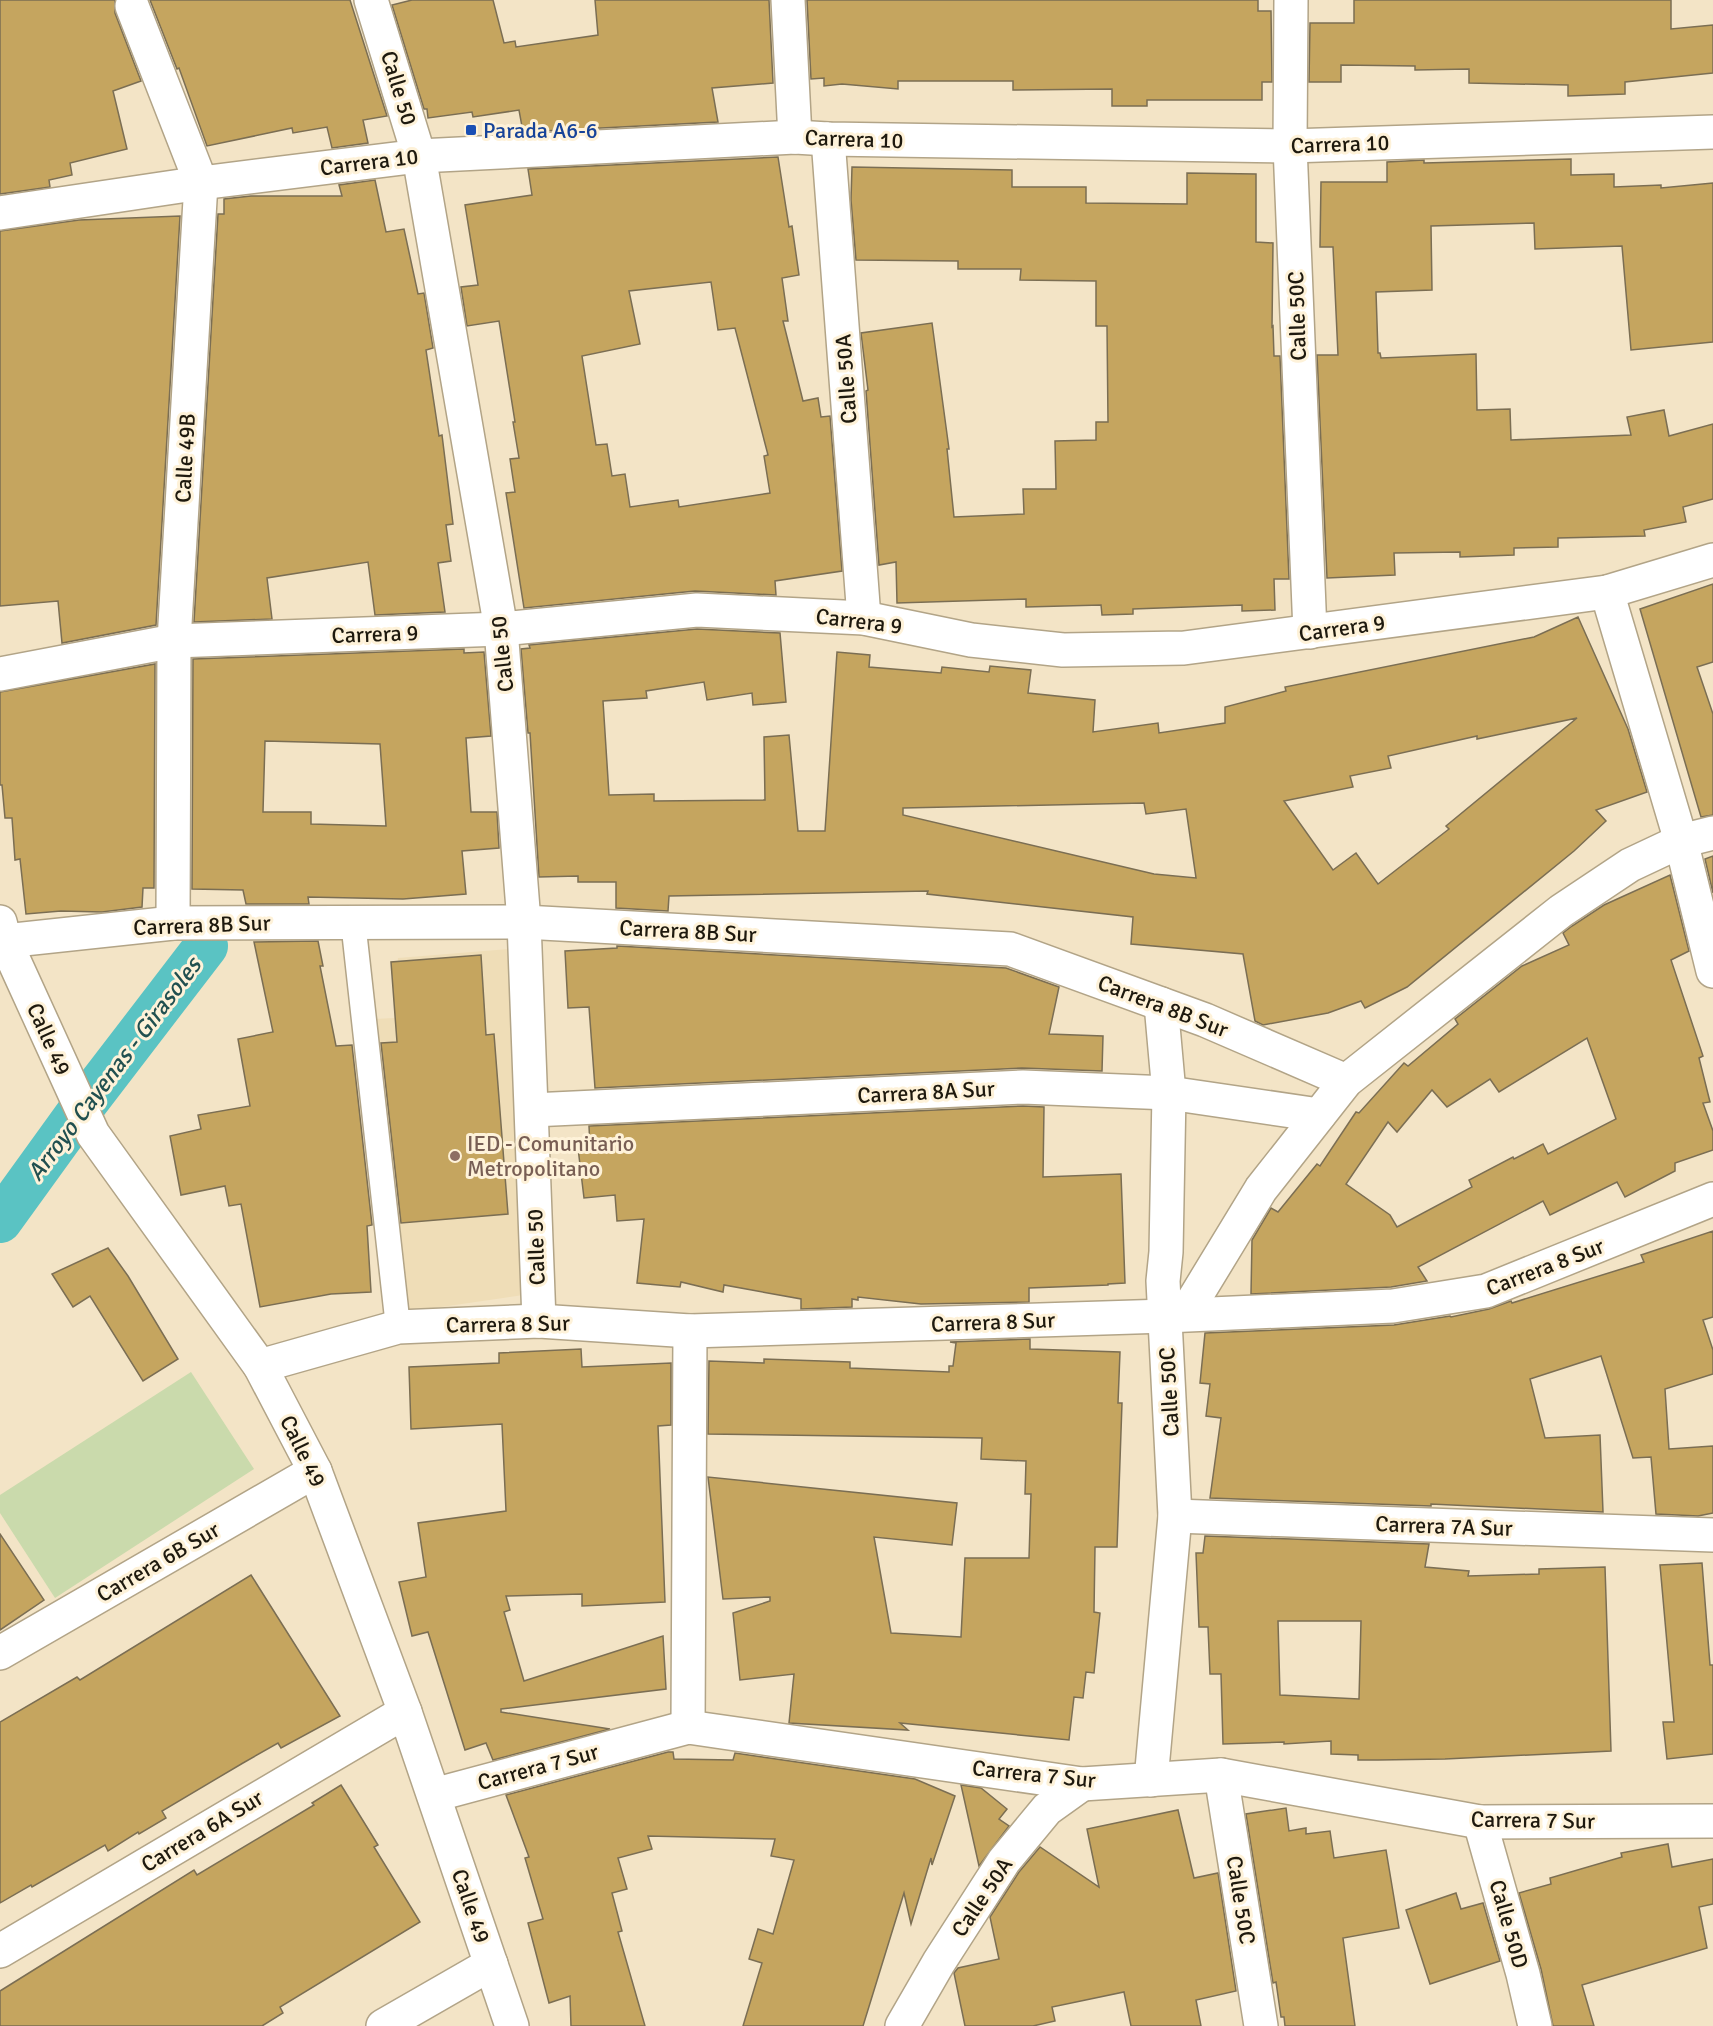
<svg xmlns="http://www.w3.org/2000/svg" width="1713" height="2026" font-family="Signika,sans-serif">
<rect width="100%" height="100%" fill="#f3e4c6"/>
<polygon fill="#efddb7" points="509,949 530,1294 400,1313 374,1019 394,1018 398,958"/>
<polygon fill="#cadaac" points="191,1372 254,1469 55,1598 0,1513 0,1495"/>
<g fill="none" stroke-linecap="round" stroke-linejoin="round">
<polyline stroke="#5ac3c3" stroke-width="44" points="0,1221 81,1109 206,946"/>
</g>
<g fill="#c5a55f" stroke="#7b6e53" stroke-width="1.5" fill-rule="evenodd">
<polygon points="0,0 115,0 115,13 141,81 113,91 127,149 70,163 72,175 49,180 50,187 0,194"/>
<polygon points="150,0 350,0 387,116 363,120 368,143 332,148 327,127 293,133 292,128 207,146 179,68 177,69"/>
<polygon points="412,0 493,0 504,43 515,41 516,47 598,35 595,0 769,0 773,83 712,88 718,122 523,132 519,110 473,117 472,112 428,118 427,109 424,109 392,5"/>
<polygon points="807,0 1258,0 1258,11 1271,11 1272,82 1262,82 1262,100 1147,100 1147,106 1112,106 1112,89 1013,90 1013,81 898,81 898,89 842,84 824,86 824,78 811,79"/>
<polygon points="1354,0 1671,0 1671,29 1713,25 1713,73 1625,82 1625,94 1568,96 1568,85 1469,83 1469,69 1415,70 1415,66 1341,65 1341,82 1309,82 1310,23 1354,23"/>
<path d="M778 157 789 227 792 226 799 275 782 278 788 321H783L803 401 818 398 821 417 830 416 842 571 775 581 776 595 695 591 524 608 506 493 515 492 510 459 519 458 513 422H515L499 321 467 326 461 287 478 285 465 205 532 195 528 169ZM711 282 718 330 735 328 768 455 764 456 770 493 679 507 678 500 630 507 625 474 612 476 607 444 596 445 582 356 640 344 629 291Z"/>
<polygon points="1571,159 1571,175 1614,174 1614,187 1661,185 1661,188 1713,183 1713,342 1631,350 1622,246 1535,249 1534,223 1431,226 1432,290 1376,292 1378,353 1380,353 1381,358 1476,354 1477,410 1510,409 1511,440 1631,435 1627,417 1664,410 1669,436 1713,424 1713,499 1683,507 1686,522 1644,530 1645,536 1558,538 1558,547 1514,548 1514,555 1460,557 1460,552 1394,553 1395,575 1327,578 1317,355 1338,355 1333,247 1320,247 1321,182 1387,182 1387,162 1424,160 1424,163"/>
<polygon points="852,167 1012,170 1012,187 1086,187 1086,203 1187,204 1187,173 1256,174 1256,242 1273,243 1272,327 1273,326 1274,356 1280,356 1289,579 1274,579 1275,610 1242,611 1242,605 1133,609 1133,614 1102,615 1101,605 1026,607 1026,599 897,603 896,562 879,565 866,391 868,390 861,333 932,323 949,449 947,449 954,517 1024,514 1023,489 1056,489 1055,441 1096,440 1096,422 1108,422 1107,326 1096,326 1096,281 1020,280 1021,269 958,269 958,261 856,260 851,200"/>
<polygon points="375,180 386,232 404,229 418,294 424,293 433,348 426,350 439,436 442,435 453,524 446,525 451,561 438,563 445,612 375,615 368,562 267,578 272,619 194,622 218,214 224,214 224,199 251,196 342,196 339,185"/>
<polygon points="180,216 156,625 62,643 58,601 0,606 0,231 79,220"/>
<polygon points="1713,584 1713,662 1697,667 1713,714 1713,815 1701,817 1640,609"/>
<path d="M1578 617 1628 729 1647 792 1596 810 1606 821 1574 851 1407 987 1365 1008 1361 1001 1328 1013 1263 1025 1255 1021 1243 954 1131 944 1133 917 927 894 928 891 669 896 668 911 616 908V882H578V876L539 877 530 733H528L521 649 530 648 529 645 697 629 780 633 786 702 753 705 752 693 707 700 704 682 646 691 647 698 603 701 609 795 654 794V801L765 800 764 737 789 735 798 831H825L837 652 870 655 869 667 941 673 942 667 989 672 990 666 1031 670 1028 693 1095 700 1093 732 1158 723 1159 733 1225 723V707L1286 691 1285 687 1534 637ZM1577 718 1446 826 1449 829 1378 884 1356 853 1333 870 1284 801 1353 787 1350 776 1391 768 1388 756 1477 736V739ZM1144 803 1146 814 1186 809 1196 878 1154 874 903 815V808Z"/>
<path d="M464 649V653L484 652 491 736 466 738 471 812H497L499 848 462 851 466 894 403 899 308 897 309 904H246L243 890 192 889 193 659ZM265 741 380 744 386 826 311 824V812H263Z"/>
<polygon points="155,664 154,888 143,888 142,907 102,912 61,911 26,914 20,859 15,860 12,818 5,818 2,785 0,785 0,692"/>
<polygon points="1713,856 1713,893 1705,859"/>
<path d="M1670 875 1689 951 1671 960 1703 1056 1699 1058 1710 1102 1703 1103 1713 1131V1150L1675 1163V1171L1625 1197 1617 1182 1550 1215 1543 1201 1418 1267 1427 1281 1391 1287 1251 1294 1252 1240 1271 1208 1278 1212 1317 1164 1320 1166 1356 1112 1359 1113 1404 1063 1408 1066 1458 1024 1455 1019 1522 966 1569 945 1563 933 1572 926 1604 905ZM1587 1038 1616 1119 1548 1154 1543 1144 1514 1159 1513 1157 1469 1180 1472 1187 1397 1227 1390 1215 1346 1184 1388 1122 1397 1132 1432 1090 1447 1107 1490 1079 1499 1092Z"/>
<polygon points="318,941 323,966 320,966 336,1046 352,1045 372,1225 367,1226 371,1292 331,1294 260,1307 241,1204 229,1206 225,1186 181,1195 170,1136 201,1129 198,1115 250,1106 238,1039 273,1032 254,942"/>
<polygon points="617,946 1006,968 1059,987 1049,1034 1103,1036 1102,1071 1022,1068 595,1088 589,1007 568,1008 565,951 617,948"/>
<polygon points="481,955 486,1035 494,1034 508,1214 401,1223 381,1043 397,1042 391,962"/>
<polygon points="1023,1106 1044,1107 1043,1177 1121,1174 1125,1283 1108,1284 1108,1285 1029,1288 1029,1302 921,1304 858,1297 858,1300 852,1299 852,1307 801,1309 801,1299 724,1285 723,1292 681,1282 680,1287 637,1283 644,1219 617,1221 615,1195 584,1198 578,1148 590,1147 589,1126"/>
<polygon points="1713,1231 1713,1317 1703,1320 1713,1350 1713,1374 1665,1389 1669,1449 1713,1446 1713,1513 1698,1516 1656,1514 1651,1457 1633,1458 1601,1356 1530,1379 1545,1438 1600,1435 1603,1512 1431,1504 1431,1506 1210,1498 1221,1418 1206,1416 1210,1384 1200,1383 1205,1333 1394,1325 1450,1316 1451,1317 1489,1309 1511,1301 1512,1303 1644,1262 1641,1255"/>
<polygon points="108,1248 128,1276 178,1359 143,1381 90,1296 73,1307 52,1274"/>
<polygon points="1030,1339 1030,1349 1120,1352 1118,1403 1122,1403 1117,1547 1095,1547 1094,1612 1100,1613 1094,1673 1086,1672 1083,1698 1074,1697 1069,1740 900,1723 908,1730 789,1723 794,1674 740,1680 733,1613 770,1601 770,1597 723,1599 708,1477 957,1503 952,1545 874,1537 891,1633 961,1637 965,1558 1029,1558 1031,1494 1025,1494 1026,1461 981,1459 982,1438 708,1434 709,1361 764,1363 764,1359 850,1362 850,1368 949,1372 949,1366 953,1366 956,1343 950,1342"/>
<polygon points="581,1349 582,1367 671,1363 671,1425 658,1426 665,1602 582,1606 582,1594 506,1596 510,1610 504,1612 524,1681 663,1636 666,1689 501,1709 501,1712 610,1729 493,1760 486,1743 465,1750 428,1632 412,1636 399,1582 426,1577 418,1523 506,1511 502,1424 411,1429 409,1367 499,1363 499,1353"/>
<polygon points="0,1534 44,1600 0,1630"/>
<path d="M1205 1536 1429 1544 1425 1567 1469 1571 1468 1576 1539 1574V1569L1605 1567 1611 1751 1445 1759 1378 1760H1358V1755L1331 1754V1741L1284 1744V1742L1223 1744 1221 1674H1210L1208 1627H1199L1196 1553H1203ZM1278 1621H1361L1359 1699 1280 1695Z"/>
<polygon points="1702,1563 1710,1665 1713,1665 1713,1754 1667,1759 1663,1722 1674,1722 1660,1565"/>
<polygon points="251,1575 340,1716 281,1748 278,1743 243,1763 162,1811 166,1818 139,1834 138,1832 108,1851 105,1845 32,1887 31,1885 0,1903 0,1722 77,1677 80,1680"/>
<polygon points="668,1752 673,1752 674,1759 733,1760 735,1753 915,1779 955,1796 932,1865 931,1858 911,1924 904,1893 863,2026 743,2026 762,1963 749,1959 758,1929 773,1934 794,1860 771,1856 775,1839 648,1836 652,1849 618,1858 627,1889 612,1893 622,1931 618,1932 645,2026 571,2026 570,1996 549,2003 528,1923 543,1919 525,1858 529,1857 506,1795"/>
<polygon points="341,1785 378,1845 374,1847 420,1922 280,2007 283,2013 262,2026 0,2026 0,1991 194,1870 197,1875 314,1805 312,1803"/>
<polygon points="961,1785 981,1788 1007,1809 999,1819 1009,1826 979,1866"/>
<polygon points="1286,1808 1289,1831 1306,1828 1306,1834 1330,1831 1334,1858 1386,1850 1399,1928 1343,1938 1355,2026 1285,2026 1284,2017 1281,2017 1276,1982 1273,1983 1246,1814"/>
<polygon points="1178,1810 1194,1878 1218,1873 1236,1991 1196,2000 1201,2026 1131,2026 1124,1992 1052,2007 1055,2021 1033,2026 965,2026 954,1973 958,1968 999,1959 990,1917 1019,1872 1040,1847 1099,1887 1087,1829"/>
<polygon points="1668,1844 1672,1867 1713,1859 1713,1904 1699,1907 1707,1948 1582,1985 1594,2026 1553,2026 1541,1969 1519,1893 1551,1884 1550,1878 1622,1857 1621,1853"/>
<polygon points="1456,1893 1461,1909 1483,1903 1500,1961 1430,1984 1406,1910"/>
</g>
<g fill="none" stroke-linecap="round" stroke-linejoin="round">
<defs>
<polyline id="service" points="353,921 398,1327"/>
<g id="minor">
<polyline points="371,0 419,156 501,629 524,922 539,1321"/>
<polyline points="788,0 795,137"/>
<polyline points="1291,0 1290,146 1310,632"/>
<polyline points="132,6 201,183 174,641 173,923"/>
<polyline points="828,139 864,618"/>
<polyline points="1607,592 1681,841 1713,971"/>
<polyline points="5,941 173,923 524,922 1010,949 1205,1020 1346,1081"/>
<polyline points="532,1110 1023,1087 1169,1093 1319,1115"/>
<polyline points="1185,1314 1261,1189 1346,1081 1561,911 1630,865 1681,841 1713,833"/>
<polyline points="260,1366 398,1327 539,1321 690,1331 1166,1316 1393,1306 1486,1291 1713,1199"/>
<polyline points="1175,1516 1713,1535"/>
<polyline points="0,1653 315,1471"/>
<polyline points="688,1727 690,1331"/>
<polyline points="1221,1775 1261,2026"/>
<polyline points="1151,1780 1175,1516 1163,1281 1166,1252 1169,1093 1161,1004"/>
<polyline points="434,1795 688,1727 1082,1784 1221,1775 1480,1822 1713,1821"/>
<polyline points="1480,1822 1523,1974 1535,2026"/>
<polyline points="0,1951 405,1712"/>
<polyline points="902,2026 939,1962 1004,1861 1047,1809 1082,1784"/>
</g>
<g id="tertiary">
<polyline points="0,213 201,183 419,156 795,137 828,139 1290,146 1713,132"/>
<polyline points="0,674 174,641 501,629 697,610 864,618 971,640 1063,650 1184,648 1607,592 1713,560"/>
<polyline points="0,922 5,941 93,1134 260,1366 315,1471 405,1712 512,2026"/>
<polyline points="383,2026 491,1964"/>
</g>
</defs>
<use href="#service" stroke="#b2a487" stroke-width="27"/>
<use href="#minor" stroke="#b2a487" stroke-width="36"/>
<use href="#tertiary" stroke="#b2a487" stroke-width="36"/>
<use href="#service" stroke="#fff" stroke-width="24"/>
<use href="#minor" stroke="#fff" stroke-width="33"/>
<use href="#tertiary" stroke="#fff" stroke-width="33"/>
</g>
<rect fill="#1a4fb4" stroke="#fef2d9" stroke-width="2" x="465" y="124" width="12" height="12" rx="3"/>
<circle fill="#8d6e63" stroke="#fef2d9" stroke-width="2" cx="455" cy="1156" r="6"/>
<g text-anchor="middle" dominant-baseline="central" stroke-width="6" stroke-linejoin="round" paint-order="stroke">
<g font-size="22" fill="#1e190e" stroke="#fef2d9">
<text transform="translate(399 88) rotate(73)">Calle 50</text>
<text transform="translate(854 139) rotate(2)">Carrera 10</text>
<text transform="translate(1340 144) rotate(-2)">Carrera 10</text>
<text transform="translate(369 162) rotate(-7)">Carrera 10</text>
<text transform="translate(1297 316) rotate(-92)">Calle 50C</text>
<text transform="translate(846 379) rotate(-94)">Calle 50A</text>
<text transform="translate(185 458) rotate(-87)">Calle 49B</text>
<text transform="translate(859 621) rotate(7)">Carrera 9</text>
<text transform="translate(1342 628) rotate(-8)">Carrera 9</text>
<text transform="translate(375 634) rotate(-2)">Carrera 9</text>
<text transform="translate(502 654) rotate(-96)">Calle 50</text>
<text transform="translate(202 925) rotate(-2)">Carrera 8B Sur</text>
<text transform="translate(688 931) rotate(3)">Carrera 8B Sur</text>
<text transform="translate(1163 1006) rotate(21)">Carrera 8B Sur</text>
<text transform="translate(49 1039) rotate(66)">Calle 49</text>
<text transform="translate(926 1092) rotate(-3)">Carrera 8A Sur</text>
<text transform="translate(536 1247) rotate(-92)">Calle 50</text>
<text transform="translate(1545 1267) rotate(-21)">Carrera 8 Sur</text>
<text transform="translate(993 1322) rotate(-2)">Carrera 8 Sur</text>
<text transform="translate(508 1324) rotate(-1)">Carrera 8 Sur</text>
<text transform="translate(1169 1392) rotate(-93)">Calle 50C</text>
<text transform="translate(303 1451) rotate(64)">Calle 49</text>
<text transform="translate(1444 1526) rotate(2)">Carrera 7A Sur</text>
<text transform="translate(158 1562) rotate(-30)">Carrera 6B Sur</text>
<text transform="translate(538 1767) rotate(-15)">Carrera 7 Sur</text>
<text transform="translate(1034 1774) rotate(6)">Carrera 7 Sur</text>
<text transform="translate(1533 1820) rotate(1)">Carrera 7 Sur</text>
<text transform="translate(202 1831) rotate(-31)">Carrera 6A Sur</text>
<text transform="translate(982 1897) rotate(-56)">Calle 50A</text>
<text transform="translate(1241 1900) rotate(81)">Calle 50C</text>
<text transform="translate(471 1906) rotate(71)">Calle 49</text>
<text transform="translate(1509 1924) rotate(74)">Calle 50D</text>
</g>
<g font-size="22" fill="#164399" stroke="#fef2d9" text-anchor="start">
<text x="483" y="130">Parada A6-6</text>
</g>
<g font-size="22" fill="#785e54" stroke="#fef2d9" text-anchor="start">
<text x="467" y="1143">IED - Comunitario<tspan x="467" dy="25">Metropolitano</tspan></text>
</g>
<g font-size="24" font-style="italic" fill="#215050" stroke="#fef2d9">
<text transform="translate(114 1069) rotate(-53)">Arroyo Cayenas - Girasoles</text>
</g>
</g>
</svg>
